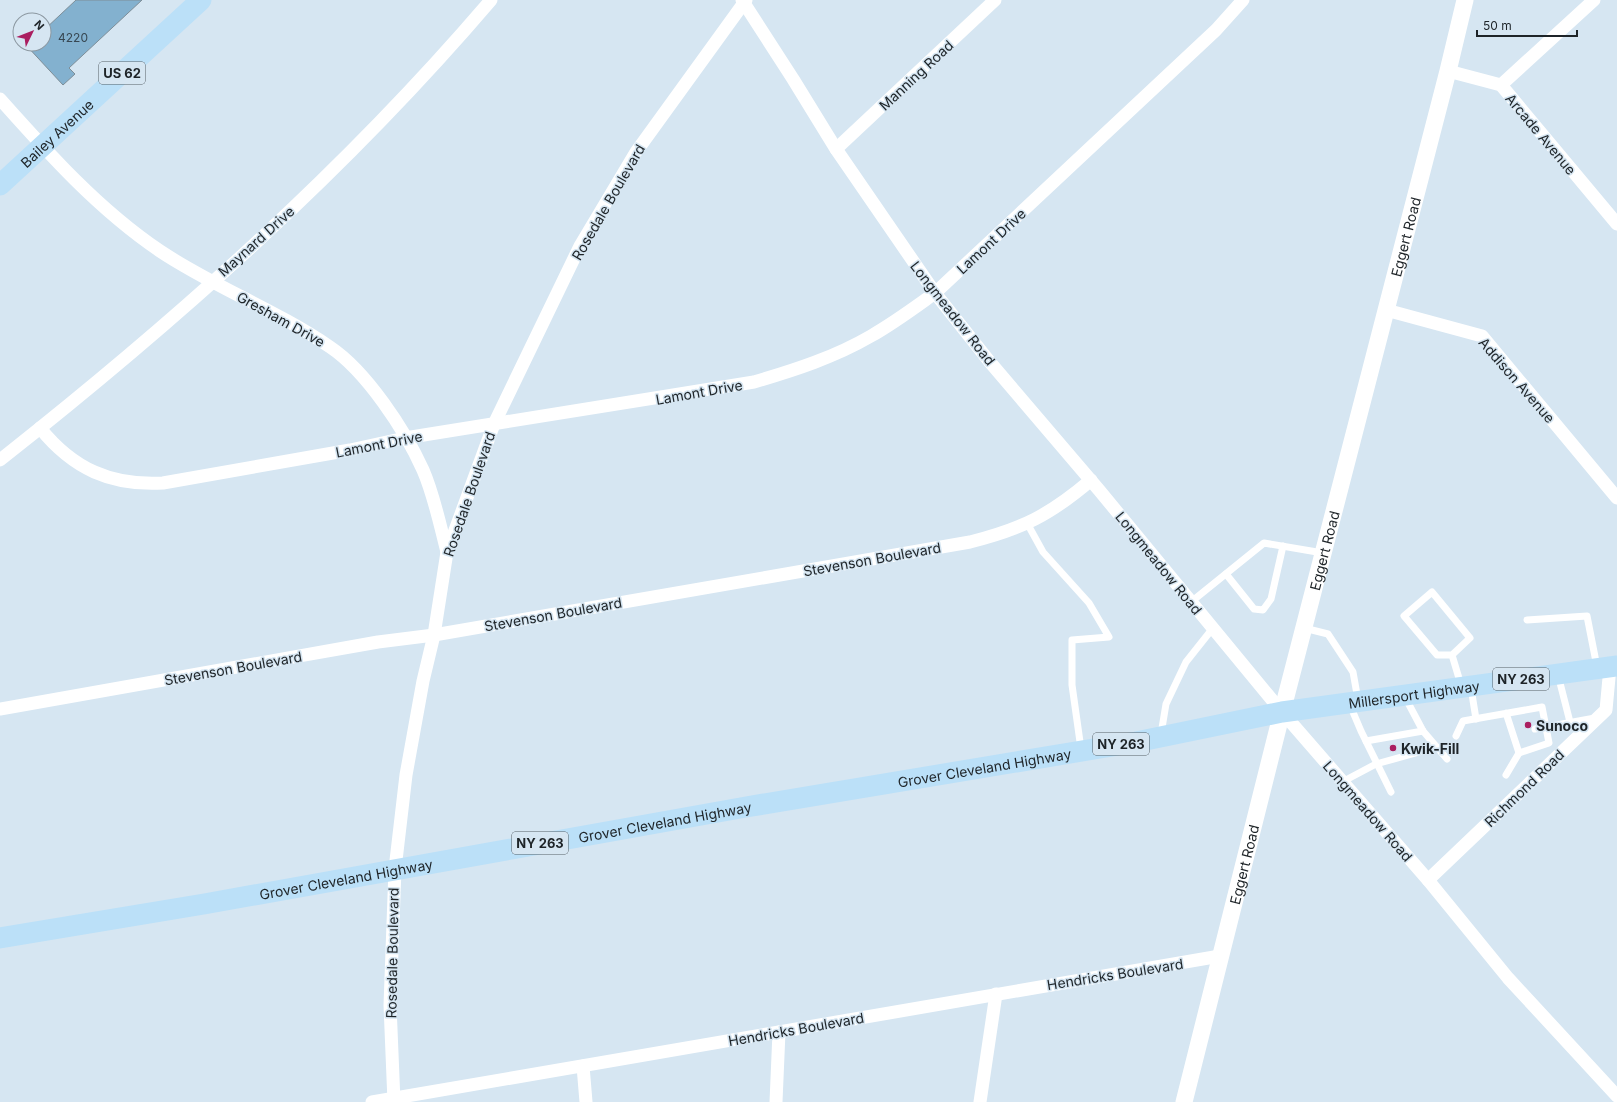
<svg xmlns="http://www.w3.org/2000/svg" width="1617" height="1102" font-family="Inter,sans-serif">
<rect width="100%" height="100%" fill="#d6e6f2"/>
<polygon fill="#83b1cf" stroke="#7e8e98" points="76,0 142,0 69,68 75,74 63,85 25,44 44,44 44,30"/>
<g fill="none" stroke-linecap="round" stroke-linejoin="round">
<g stroke="#fff" stroke-width="7">
<polyline points="1027,523 1043,552 1089,603 1109,637 1072,640 1072,685 1081,749"/>
<polyline points="1226,574 1254,609 1263,610 1271,599 1283,546"/>
<polyline points="1191,602 1264,543 1323,553"/>
<polyline points="1527,620 1587,616 1597,667"/>
<polyline points="1304,628 1328,634 1353,672 1358,700"/>
<polyline points="1452,655 1437,655 1404,616 1432,592 1470,638 1452,655 1461,685"/>
<polyline points="1558,675 1570,722"/>
<polyline points="1471,688 1476,719"/>
<polyline points="1405,697 1423,731 1447,759"/>
<polyline points="1350,705 1361,731 1391,792"/>
<polyline points="1535,729 1595,718"/>
<polyline points="1161,734 1166,704 1186,662 1213,628"/>
<polyline points="1456,736 1463,721 1542,707 1549,743 1519,753 1506,713"/>
<polyline points="1366,741 1423,731"/>
<polyline points="1506,775 1519,753"/>
<polyline points="1342,782 1376,764 1437,747"/>
</g>
<g stroke="#fff" stroke-width="13">
<polyline points="742,0 793,79 836,149 935,293 989,361 1099,490 1282,712 1428,880 1508,978 1617,1096"/>
<polyline points="1448,71 1501,85 1617,224"/>
<polyline points="1501,85 1594,0"/>
<path d="M0 99C49 154 98 209 160 251 214 287 276 310 330 347 366 371 405 430 423 470 434 495 440 525 447 552"/>
<polyline points="836,149 995,0"/>
<polyline points="1386,310 1482,336 1617,498"/>
<path d="M40 428C73 469 111 486 163 483L350 450 405 438 754 382C795 370 835 357 871 336 894 323 914 308 935 293L1216 30 1243 0"/>
<path d="M0 460C176 321 345 171 491 0"/>
<path d="M0 709 378 642 434 635 970 542C1022 529 1050 515 1091 480"/>
<polyline points="1428,880 1606,710 1610,667"/>
<polyline points="583,1066 586,1102"/>
<polyline points="372,1102 1220,956"/>
<polyline points="394,1102 390,1005 395,869 406,775 423,681 434,635 447,552 494,424 580,246 636,152 746,0"/>
<polyline points="776,1102 779,1032"/>
<polyline points="980,1102 996,994"/>
</g>
<path stroke="#fff" stroke-width="17" id="s1" d="M1184 1102 1282 712 1448 71 1465 0"/>
<g stroke="#bbe0f8" stroke-width="21">
<path id="s2" d="M0 185 201 0"/>
<path id="s3" d="M0 938 204 904 746 807 1136 742 1282 712 1617 666"/>
</g>
</g>
<g fill="#aa1e60" stroke="#d6e6f2" stroke-width="1.5">
<circle cx="1528" cy="725" r="4"/>
<circle cx="1393" cy="748" r="4"/>
</g>
<g text-anchor="middle" dominant-baseline="central" stroke-width="3" stroke-linejoin="round" paint-order="stroke">
<g font-size="12" fill="#374752">
<text x="73" y="37">4220</text>
</g>
<g fill="#d6e6f2" stroke="#555e65" stroke-width="1">
<rect x="99" y="62" width="46" height="22" rx="3"/>
<rect x="1493" y="668" width="56" height="22" rx="3"/>
<rect x="1093" y="733" width="56" height="22" rx="3"/>
<rect x="512" y="832" width="56" height="22" rx="3"/>
</g>
<g font-size="13" font-weight="bold" fill="#1e2428">
<text x="122" y="73">US 62</text>
<text x="1521" y="679">NY 263</text>
<text x="1121" y="744">NY 263</text>
<text x="540" y="843">NY 263</text>
</g>
<g font-size="14" fill="#1e2428" stroke="#d6e6f2">
<text transform="translate(916 75) rotate(-43)">Manning Road</text>
<text stroke="none"><textPath href="#s2" startOffset="77">Bailey Avenue</textPath></text>
<text transform="translate(1541 134) rotate(50)">Arcade Avenue</text>
<text transform="translate(608 202) rotate(-60)">Rosedale Boulevard</text>
<text stroke="none"><textPath href="#s1" startOffset="893">Eggert Road</textPath></text>
<text transform="translate(256 241) rotate(-42)">Maynard Drive</text>
<text transform="translate(991 241) rotate(-43)">Lamont Drive</text>
<text transform="translate(953 313) rotate(52)">Longmeadow Road</text>
<text transform="translate(281 319) rotate(29)">Gresham Drive</text>
<text transform="translate(1517 380) rotate(49)">Addison Avenue</text>
<text transform="translate(699 392) rotate(-10)">Lamont Drive</text>
<text transform="translate(379 444) rotate(-11)">Lamont Drive</text>
<text transform="translate(469 494) rotate(-71)">Rosedale Boulevard</text>
<text stroke="none"><textPath href="#s1" startOffset="569">Eggert Road</textPath></text>
<text transform="translate(872 559) rotate(-10)">Stevenson Boulevard</text>
<text transform="translate(1159 563) rotate(51)">Longmeadow Road</text>
<text transform="translate(553 614) rotate(-10)">Stevenson Boulevard</text>
<text transform="translate(233 668) rotate(-10)">Stevenson Boulevard</text>
<text stroke="none"><textPath href="#s3" startOffset="1435">Millersport Highway</textPath></text>
<text stroke="none"><textPath href="#s3" startOffset="999">Grover Cleveland Highway</textPath></text>
<text transform="translate(1524 788) rotate(-44)">Richmond Road</text>
<text transform="translate(1368 811) rotate(49)">Longmeadow Road</text>
<text stroke="none"><textPath href="#s3" startOffset="675">Grover Cleveland Highway</textPath></text>
<text stroke="none"><textPath href="#s1" startOffset="245">Eggert Road</textPath></text>
<text stroke="none"><textPath href="#s3" startOffset="351">Grover Cleveland Highway</textPath></text>
<text transform="translate(392 953) rotate(-89)">Rosedale Boulevard</text>
<text transform="translate(1115 974) rotate(-9)">Hendricks Boulevard</text>
<text transform="translate(796 1029) rotate(-10)">Hendricks Boulevard</text>
</g>
<g font-size="14" font-weight="bold" fill="#1e2428" stroke="#d6e6f2" text-anchor="start">
<text x="1536" y="725">Sunoco</text>
<text x="1401" y="748">Kwik-Fill</text>
</g>
</g>
<g transform="translate(32 32) rotate(47)"><circle r="19" fill="#d6e6f2" stroke="#8c98a1"/>
<path d="M0-3L7 15L0 10L-7 15Z" fill="#aa1e60"/>
<text y="-6" font-size="11" font-weight="bold" text-anchor="middle" fill="#1e2428">N</text>
</g>
<path d="M1477 30v6h100v-6" fill="none" stroke="#1e2428" stroke-width="2"/>
<text x="1483" y="30" font-size="12" fill="#1e2428" stroke="#d6e6f2" stroke-width="3" paint-order="stroke">50 m</text>
</svg>
